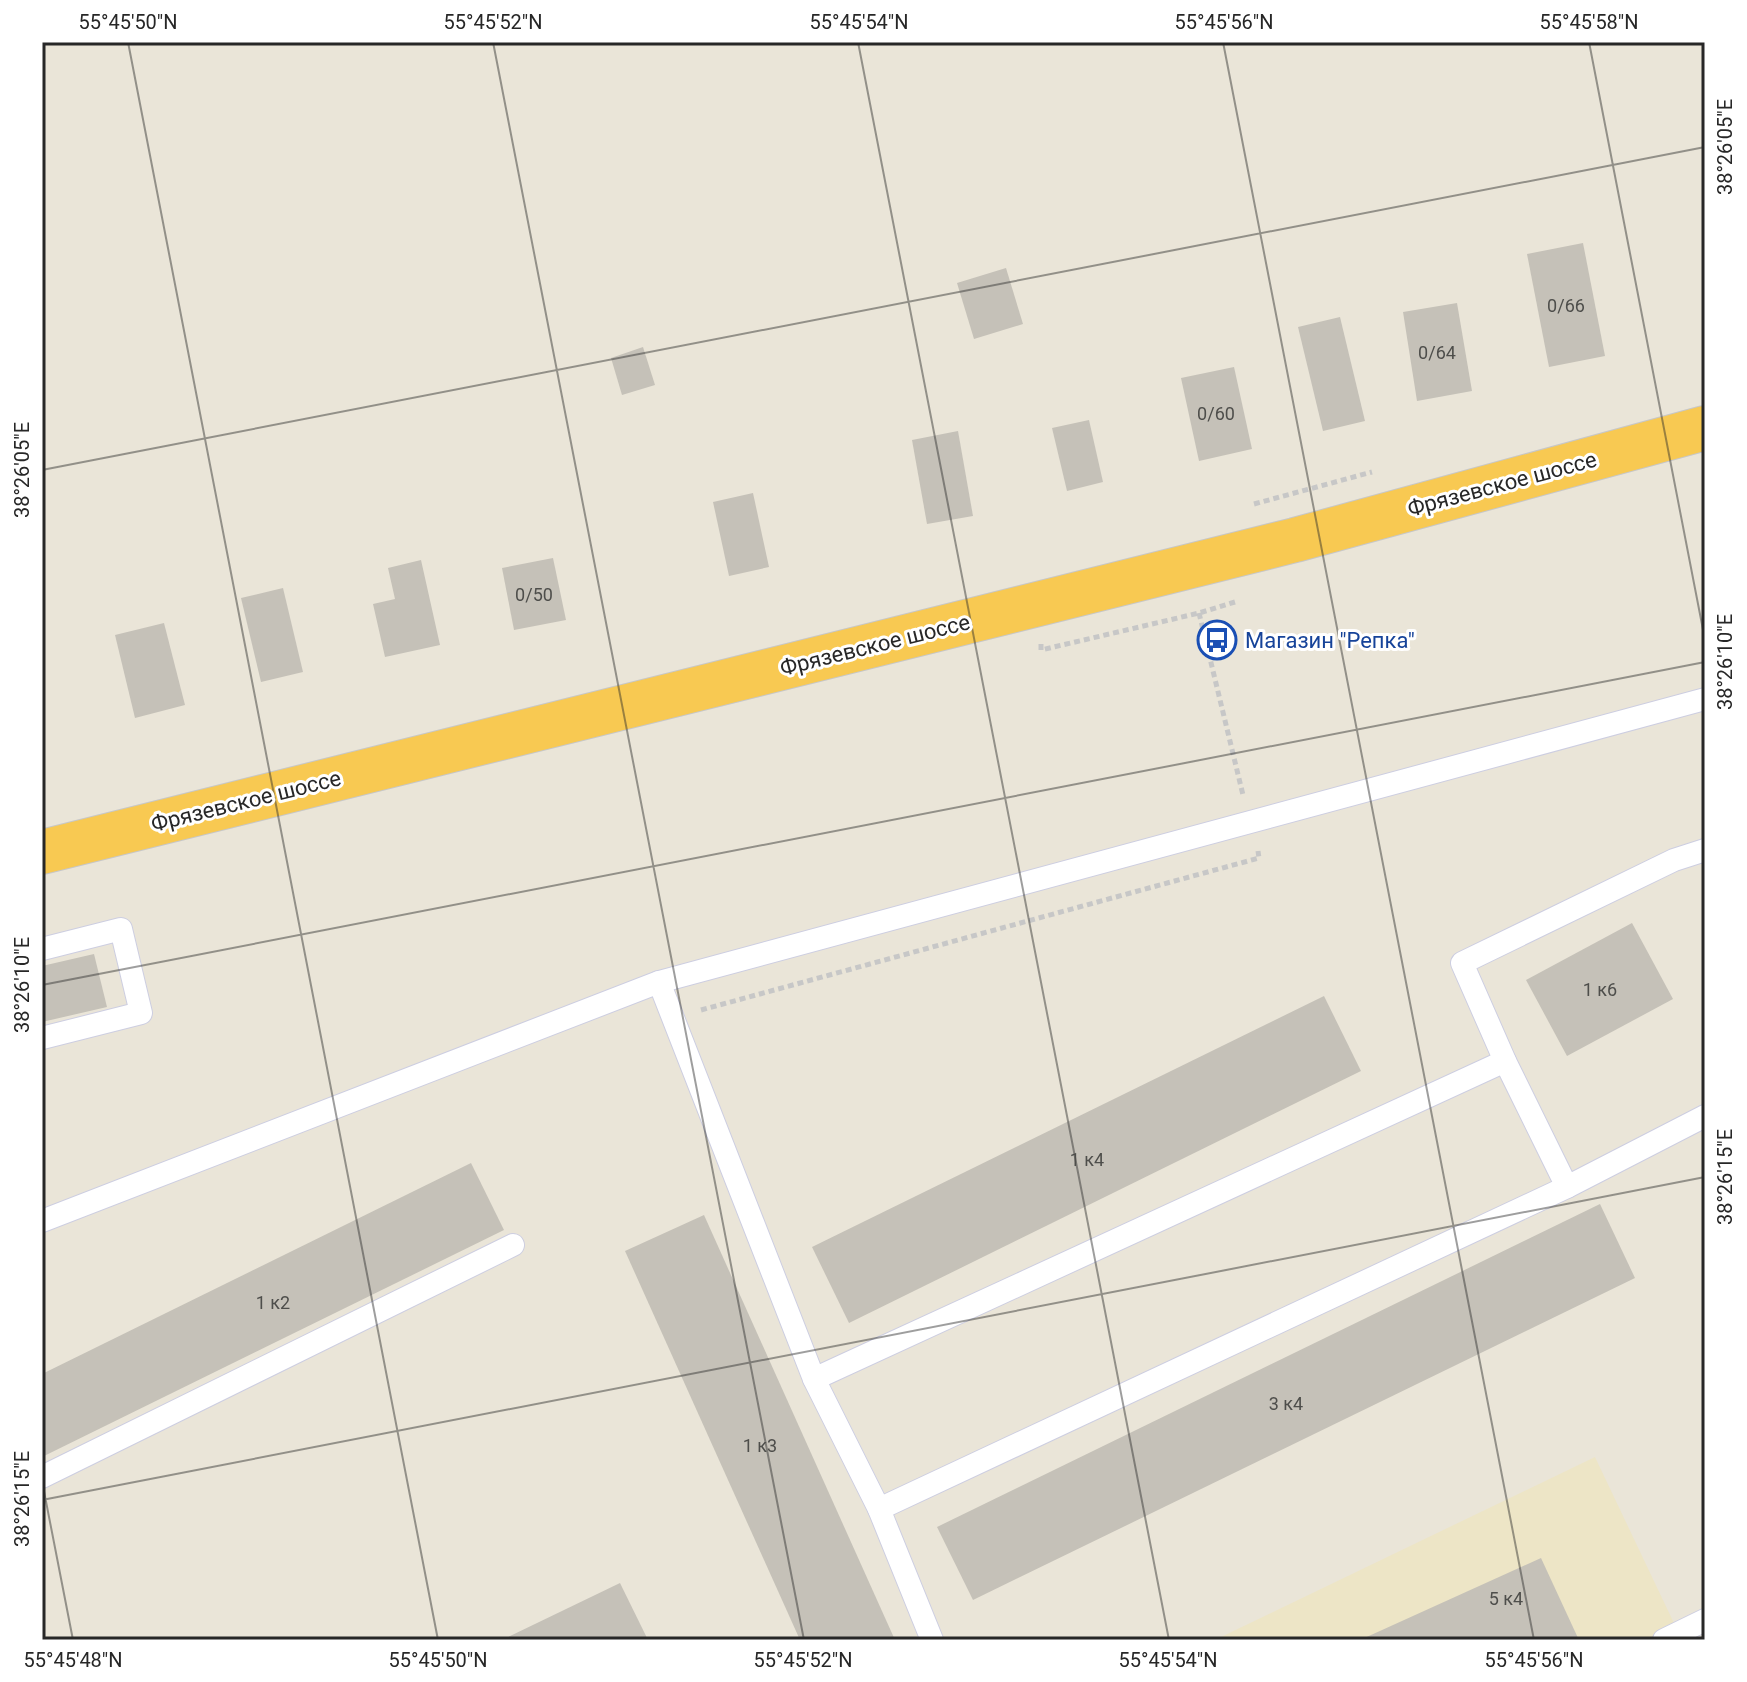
<svg xmlns="http://www.w3.org/2000/svg" width="1747" height="1682" font-family="Roboto,sans-serif">
<rect width="100%" height="100%" fill="#eae5d8"/>
<polygon fill="#ede5c6" points="1595,1457 1682,1640 1223,1640 1221,1637"/>
<g fill="#c5c1b8">
<polygon points="1583,243 1605,356 1549,367 1527,254"/>
<polygon points="1006,268 1023,324 974,339 957,283"/>
<polygon points="1457,303 1472,391 1417,401 1403,312"/>
<polygon points="1340,317 1365,421 1323,431 1298,327"/>
<polygon points="643,347 655,385 622,395 611,358"/>
<polygon points="1234,367 1252,449 1199,461 1181,378"/>
<polygon points="1089,420 1103,482 1067,491 1052,428"/>
<polygon points="958,431 973,516 927,524 912,440"/>
<polygon points="753,493 769,567 729,576 713,502"/>
<polygon points="553,558 566,620 514,630 502,568"/>
<polygon points="421,560 440,645 385,657 373,604 395,599 388,568"/>
<polygon points="283,588 303,672 261,682 241,598"/>
<polygon points="164,623 185,705 135,718 115,635"/>
<polygon points="1632,923 1673,999 1567,1056 1526,980"/>
<polygon points="94,954 107,1007 42,1022 42,966"/>
<polygon points="1324,996 1361,1071 849,1323 812,1247"/>
<polygon points="471,1163 504,1230 42,1457 42,1374"/>
<polygon points="1600,1204 1635,1278 973,1600 937,1527"/>
<polygon points="704,1215 895,1640 800,1640 625,1251"/>
<polygon points="1541,1558 1578,1638 1573,1640 1360,1640"/>
<polygon points="620,1583 648,1640 502,1640"/>
</g>
<g fill="none" stroke-linecap="round" stroke-linejoin="round">
<defs>
<g id="service">
<polyline points="42,949 121,929 141,1013 42,1038"/>
<polyline points="659,982 814,1379 879,1509 932,1640"/>
<polyline points="1567,1187 1505,1061 1462,963 1674,860 1705,850"/>
<polyline points="42,1221 659,982 1705,699"/>
<polyline points="814,1379 1505,1061"/>
<polyline points="42,1477 513,1245"/>
<polyline points="879,1509 1567,1187 1705,1116"/>
<polyline points="1664,1640 1705,1620"/>
</g>
<polyline id="trunk" points="42,852 1295,540 1705,428"/>
</defs>
<use href="#service" stroke="#cdcee1" stroke-width="24"/>
<use href="#trunk" stroke="#c7c7c7" stroke-width="46"/>
<g stroke="#c7c7c7" stroke-width="5" stroke-dasharray="6 4" stroke-linecap="butt">
<polyline points="1254,504 1372,472"/>
<polyline points="1199,613 1243,795"/>
<polyline points="1041,644 1041,650 1199,613 1235,602"/>
<polyline points="701,1010 1259,858 1258,851"/>
</g>
<use href="#service" stroke="#fff" stroke-width="22"/>
<use href="#trunk" stroke="#f8c952" stroke-width="44"/>
</g>
<path fill="none" stroke="#272727" stroke-width="2" stroke-opacity="0.45" d="M128 42 438 1640M493 42 804 1640M858 42 1169 1640M1223 42 1534 1640M1589 42 1705 640M42 470 1705 147M42 985 1705 662M42 1481 73 1640M42 1500 1705 1177"/>
<defs>
<symbol id="bus-ring" viewBox="-11 -11 22 22"><circle r="9.5" fill="#fff" stroke="#1a4fb4" stroke-width="1.5"/><path d="M-5-6H5V4H4V6H2V4H-2V6H-4V4H-5ZM-3.5-4V0h7V-4ZM-3.5 1.2v1.5H-2V1.2ZM2 1.2v1.5H3.5V1.2Z" fill="#1a4fb4"/></symbol>
</defs>
<g fill-rule="evenodd">
<use href="#bus-ring" x="1195" y="618" width="44" height="44"/>
</g>
<g text-anchor="middle" dominant-baseline="central" stroke-width="6" stroke-linejoin="round" paint-order="stroke">
<g font-size="18" fill="#4e4e4b">
<text x="1566" y="305">0/66</text>
<text x="1437" y="352">0/64</text>
<text x="1216" y="413">0/60</text>
<text x="534" y="594">0/50</text>
<text x="1600" y="989">1 к6</text>
<text x="1087" y="1159">1 к4</text>
<text x="273" y="1302">1 к2</text>
<text x="1286" y="1403">3 к4</text>
<text x="760" y="1445">1 к3</text>
<text x="1506" y="1598">5 к4</text>
</g>
<g font-size="22" fill="#272727" stroke="#fff">
<text transform="translate(1502 484) rotate(-15)">Фрязевское шоссе</text>
<text transform="translate(875 645) rotate(-14)">Фрязевское шоссе</text>
<text transform="translate(246 801) rotate(-14)">Фрязевское шоссе</text>
</g>
<g font-size="22" fill="#164399" stroke="#fff" text-anchor="start">
<text x="1245" y="640">Магазин "Репка"</text>
</g>
</g>
<rect width="1747" height="1682" fill="none" stroke="#ffffff" stroke-width="88"/>
<rect x="44" y="44" width="1659" height="1594" fill="none" stroke="#272727" stroke-width="3"/>
<g font-size="20" text-anchor="middle" fill="#272727">
<text x="128" y="29">55°45'50"N</text>
<text x="493" y="29">55°45'52"N</text>
<text x="859" y="29">55°45'54"N</text>
<text x="1224" y="29">55°45'56"N</text>
<text x="1589" y="29">55°45'58"N</text>
<text transform="translate(1725 147) rotate(-90)" y="7">38°26'05"E</text>
<text transform="translate(22 470) rotate(-90)" y="7">38°26'05"E</text>
<text transform="translate(1725 662) rotate(-90)" y="7">38°26'10"E</text>
<text transform="translate(22 985) rotate(-90)" y="7">38°26'10"E</text>
<text transform="translate(1725 1177) rotate(-90)" y="7">38°26'15"E</text>
<text transform="translate(22 1499) rotate(-90)" y="7">38°26'15"E</text>
<text x="73" y="1667">55°45'48"N</text>
<text x="438" y="1667">55°45'50"N</text>
<text x="803" y="1667">55°45'52"N</text>
<text x="1168" y="1667">55°45'54"N</text>
<text x="1534" y="1667">55°45'56"N</text>
</g>
</svg>
